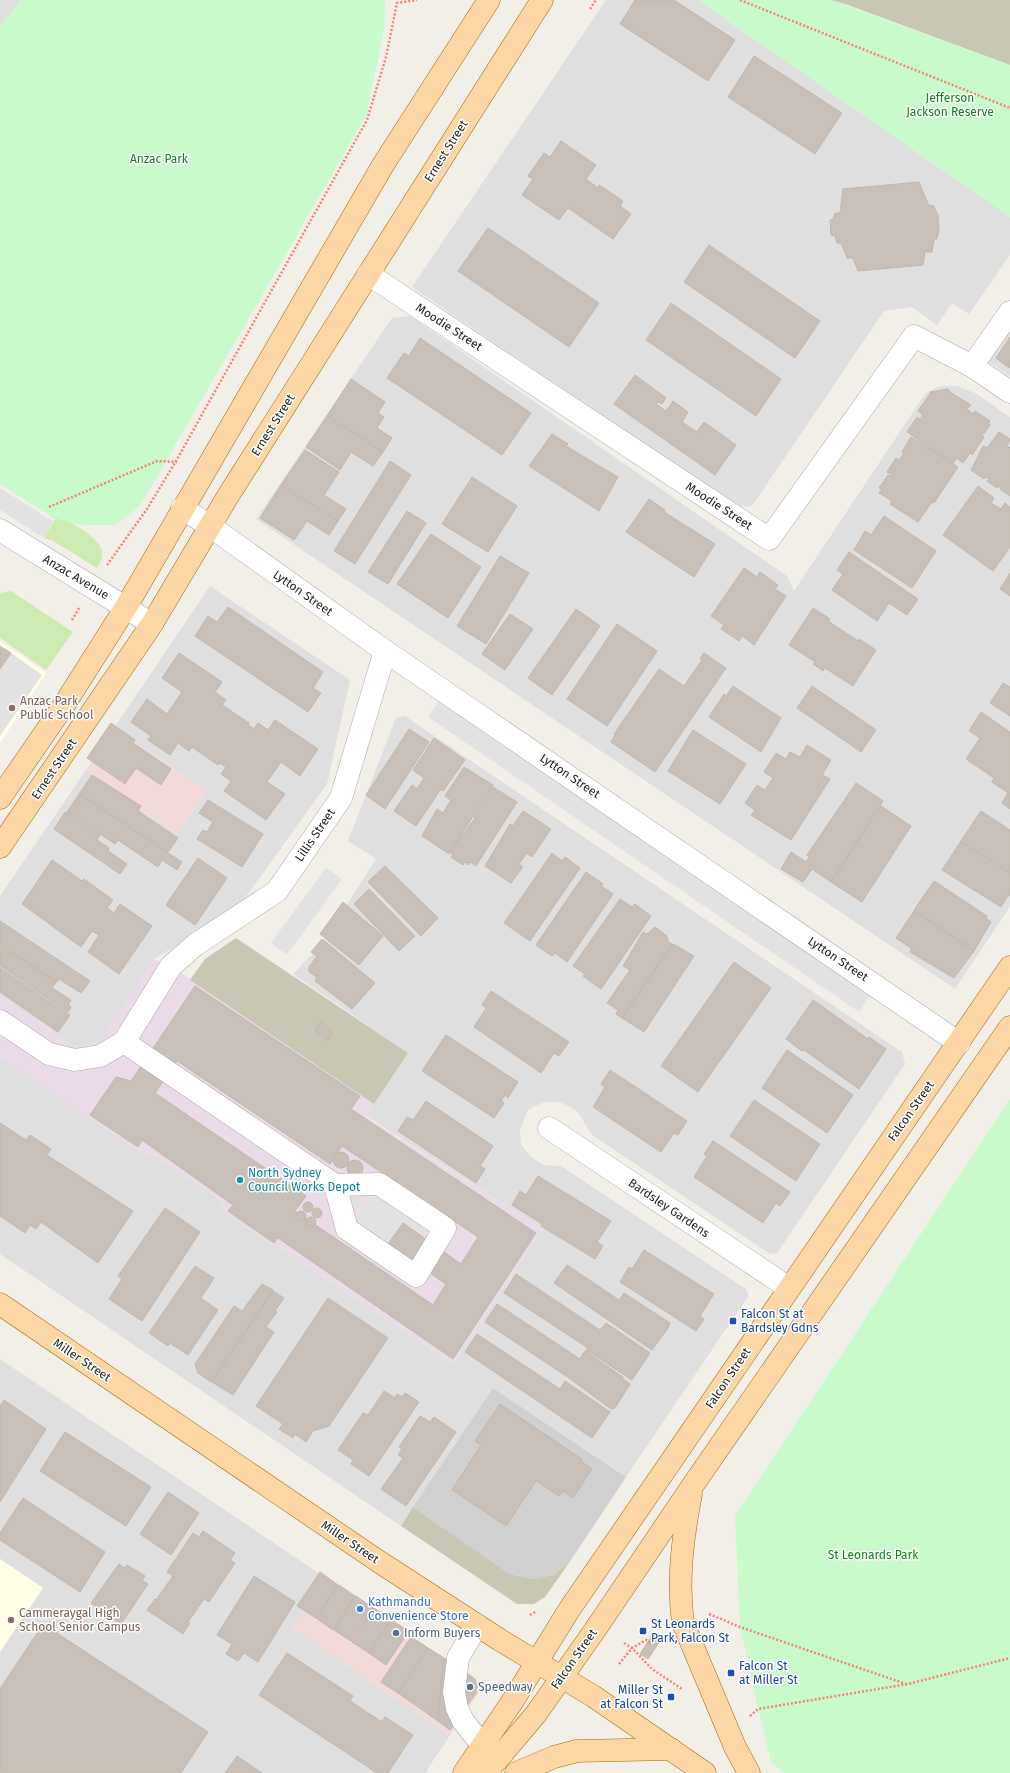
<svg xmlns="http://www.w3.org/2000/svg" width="1010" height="1773" font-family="'Fira Sans',sans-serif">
<rect width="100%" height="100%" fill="#f2efe9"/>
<g fill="#e0dfdf">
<polygon points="0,0 21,0 0,27"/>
<polygon points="606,0 698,0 1010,217 1010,255 969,314 952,303 937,325 912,307 884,311 752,506 736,507 412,287"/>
<polygon points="410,316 787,576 794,591 925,394 939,386 957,386 975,393 1010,417 1010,907 955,989 256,519 392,318"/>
<polygon points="1010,331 1010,376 989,362"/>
<polygon points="210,586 350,680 327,784 237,909 154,959 100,1042 75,1047 0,997 0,896 86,770 177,834 206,791 114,728"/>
<polygon points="405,716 902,1052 905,1064 777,1253 770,1254 592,1135 577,1111 560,1102 544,1102 528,1110 520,1129 521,1144 530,1156 543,1165 561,1166 746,1289 749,1295 626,1477 493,1388 401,1526 0,1254 0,1057 146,1156 150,1153 216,1196 227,1214 453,1363 542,1229 366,1116 408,1053 293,974 321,945 376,859 348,841 396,718"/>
<polygon points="0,1359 326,1578 292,1628 450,1735 425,1773 0,1773 0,1652 43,1588 0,1559"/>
</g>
<g fill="#f2dad9">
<polygon points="114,728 206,791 177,834 86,770"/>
<polygon points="326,1578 477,1681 480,1691 450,1735 292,1628"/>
</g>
<polygon fill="#ebdbe8" points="154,959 177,970 374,1104 366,1117 542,1229 453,1363 227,1214 216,1196 150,1153 147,1157 0,1057 0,997 75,1047 100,1042"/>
<g fill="#ffffe5">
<polygon points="0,641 46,673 0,743"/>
<polygon points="0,1559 43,1588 0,1652"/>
</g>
<polygon fill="#d0d0d0" points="493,1388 626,1477 569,1563 553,1575 534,1579 510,1574 413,1507"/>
<g fill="#c7c7b4">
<polygon points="831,0 1010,0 1010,65 848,5"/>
<polygon points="236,938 408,1053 374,1104 190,980 205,959"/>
<polygon points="413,1507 510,1574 534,1579 553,1575 569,1563 545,1597 534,1604 517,1604 401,1526"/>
</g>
<g fill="#cdebb0">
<path d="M58 515C70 523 99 536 102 551 104 557 100 563 97 568L50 539 49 540 44 538Z"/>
<polygon points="11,591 73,632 46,670 0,638 0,593"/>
</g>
<g fill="#c8facc">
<polygon points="21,0 385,0 384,31 366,116 140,506 115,525 81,525 53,518 0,484 0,27"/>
<polygon points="698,0 831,0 1010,65 1010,217"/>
<polygon points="1010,1099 1010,1773 785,1773 771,1762 758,1709 740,1627 735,1516"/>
</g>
<g fill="#e2e2e2">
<polygon points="0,488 54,522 44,538 0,510"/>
<polygon points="11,653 42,675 0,736 0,669"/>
<polygon points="440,699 871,994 859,1012 428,717"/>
<polygon points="326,868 342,879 287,955 271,943"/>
<polygon points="347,1192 367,1205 374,1196 422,1229 402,1258 354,1224 361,1215 341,1201"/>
</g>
<g fill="#c7bfb8" stroke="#c4b6ab" fill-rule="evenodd">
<polygon points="635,0 674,0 735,40 708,81 620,24"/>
<polygon points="754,56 842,113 815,154 728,97"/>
<polygon points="561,141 596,165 586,179 598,188 599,185 623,201 620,206 631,214 613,239 568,208 559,220 522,195 533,179 528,176 544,153 550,157"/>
<polygon points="919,182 929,206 933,205 938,215 939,229 937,239 934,239 932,252 925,252 923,265 858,271 853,258 847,258 841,243 837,243 835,236 831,235 830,220 833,219 835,213 840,213 843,189"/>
<polygon points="488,228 599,303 569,347 458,271"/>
<polygon points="709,245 820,321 795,358 684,282"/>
<polygon points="671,303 781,379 756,416 646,340"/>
<polygon points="1010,337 1010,367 1009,368 996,358"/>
<polygon points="420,338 531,413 502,455 387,378 404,353 409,356"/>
<polygon points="635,375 666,398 662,404 658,402 656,404 666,411 673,401 688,412 682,422 697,432 704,422 736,445 715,475 614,404"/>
<polygon points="351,379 385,402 378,413 384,417 377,428 392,438 383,452 327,416"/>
<polygon points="948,389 950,392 971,405 967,409 973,414 975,411 990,421 988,424 990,425 982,436 984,437 972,455 970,453 963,463 956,458 953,464 907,432 917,417 920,419 923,415 918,411 930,394 930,392"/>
<polygon points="327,416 383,452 373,466 351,452 340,470 306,447"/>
<polygon points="999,432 1010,439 1007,446 1010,448 1010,496 1000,489 1001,488 998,486 997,488 987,481 989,479 985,477 984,479 971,470 983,446 987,448"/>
<polygon points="552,434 568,444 566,446 618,477 599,511 529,466"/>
<polygon points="911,437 958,467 934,503 932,502 918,522 890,504 892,501 879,493 882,489 879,488 888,475 891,476 892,475 887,472 896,458 899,460 904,453 902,452"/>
<polygon points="305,450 339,472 324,495 346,509 338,521 281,485"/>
<polygon points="390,461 411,475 355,564 334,551"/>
<polygon points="472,477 517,506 488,552 442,524"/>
<polygon points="281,485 338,521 329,535 307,521 294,540 260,518"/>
<polygon points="978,486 994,498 991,503 1001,509 1005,503 1010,507 1010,547 993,571 943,535"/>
<polygon points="649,499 665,510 664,512 715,544 694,577 626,532"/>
<polygon points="407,511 426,523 388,584 368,572"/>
<polygon points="884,516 936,551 912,588 854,550 865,531 871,535"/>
<polygon points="431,534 481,567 448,618 397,584"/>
<polygon points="849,552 918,599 907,615 889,603 877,621 832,590 843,574 837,570"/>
<polygon points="500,556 529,573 486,644 457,626"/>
<polygon points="744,568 757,577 760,572 778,585 775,589 786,596 754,645 742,636 739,641 721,629 724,625 711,616"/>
<polygon points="1010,573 1010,596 1000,589"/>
<polygon points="228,607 323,672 313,688 321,693 308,712 195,636 208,616 217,622"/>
<polygon points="813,608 830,619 828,621 858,641 859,639 876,650 853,686 825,668 823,671 813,664 815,662 789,645"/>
<polygon points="576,609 600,626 552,695 528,678"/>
<polygon points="510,614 533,629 505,670 482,654"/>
<polygon points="617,624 657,651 607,726 567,699"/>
<polygon points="0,646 11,653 0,669"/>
<polygon points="179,653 222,682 215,692 226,700 222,705 249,723 248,725 254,729 258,723 268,730 275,720 318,749 300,776 281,762 267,782 285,794 266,820 224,791 231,781 221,774 226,767 220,763 218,765 192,747 189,751 178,743 170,755 148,740 151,736 131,722 147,699 167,714 182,692 162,678"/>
<polygon points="704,653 726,668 655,772 611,742 615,735 614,734 659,669 684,686 702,660 700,658"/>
<polygon points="1003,683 1010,687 1010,716 990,703"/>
<polygon points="733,686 781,718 761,752 709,717 724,694 726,696"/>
<polygon points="812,686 876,730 861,752 797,708"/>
<polygon points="981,712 1010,732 1010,809 1002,803 1008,793 992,782 994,778 966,759 980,738 969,731"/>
<polygon points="111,723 135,740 133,743 171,769 161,785 136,768 125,784 87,758"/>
<polygon points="409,729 429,742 385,809 366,795"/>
<polygon points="693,730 746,764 720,804 668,771"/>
<polygon points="434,738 465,760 443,791 441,789 416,826 394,811 412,785 417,789 424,778 413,770"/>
<polygon points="807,745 831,760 822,775 830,779 791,840 751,815 755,810 745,803 757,785 765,790 773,778 764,772 776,753 786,759 790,752 800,757"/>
<polygon points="464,767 493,785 449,854 422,836 437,809 443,813 451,800 445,796"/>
<polygon points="92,775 141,806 138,811 178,838 168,852 79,794"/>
<polygon points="856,783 883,801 831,882 812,869 803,882 781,869 791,852 806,862 809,857 807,855"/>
<polygon points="493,787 517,802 476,866 470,862 468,865 465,862 463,865 451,857 453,854 450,852 475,818 474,817"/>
<polygon points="79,794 182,862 177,870 162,860 158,867 118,840 115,844 67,812"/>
<polygon points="208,800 263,834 242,867 197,839 203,830 207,832 213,822 199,813"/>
<polygon points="881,806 911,826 862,902 831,882"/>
<polygon points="523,811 551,829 532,857 527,853 519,864 523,867 511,883 485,866 510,824 513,826"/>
<polygon points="981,811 1010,830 1010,873 961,841"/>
<polygon points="65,812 100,835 97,840 109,848 108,851 127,864 120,874 54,829"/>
<polygon points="961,841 1010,873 1010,896 1008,895 1001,907 942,870"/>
<polygon points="552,853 562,861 565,857 580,868 530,941 504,923"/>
<polygon points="198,858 227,878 195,925 166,905"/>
<polygon points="52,860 82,881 84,879 113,900 107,908 114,913 120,904 152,926 119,974 88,952 99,935 92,931 81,947 22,904"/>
<polygon points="385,866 438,918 421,936 368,882"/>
<polygon points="586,872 603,884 601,886 613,894 567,962 555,953 552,956 536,945"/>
<polygon points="934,881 987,916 986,918 991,922 974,951 914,910"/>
<polygon points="369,889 415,936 399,951 354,904"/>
<polygon points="620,899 632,907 635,904 651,916 601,989 583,976 585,974 573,966"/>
<polygon points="343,902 383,936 359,965 320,934"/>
<polygon points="914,911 974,951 954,978 910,952 912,949 896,938"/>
<polygon points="0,921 90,981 81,993 59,979 57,982 0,944"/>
<polygon points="655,927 667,936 668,941 672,944 622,1018 616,1014 618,1010 607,1003 630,970 623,966 643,932 647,934"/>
<polygon points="322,939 375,983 352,1009 315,981 317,977 309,972 309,967 317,956 311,952"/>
<polygon points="673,944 694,956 644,1032 622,1018"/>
<polygon points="0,945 56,982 52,988 71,1000 68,1005 71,1007 68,1012 0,966"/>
<polygon points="734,962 771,988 698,1092 661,1066"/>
<polygon points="0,968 70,1015 58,1032 0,992"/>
<path d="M195 986 360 1096 351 1109 536 1233 453 1359 278 1238 274 1243 228 1211 233 1205 142 1140 138 1147 90 1115 116 1077 131 1081ZM177 1061 330 1164 342 1146 478 1237 461 1264 403 1223 388 1244 446 1284 433 1305 295 1211 306 1196 155 1093Z"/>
<polygon points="491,991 569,1042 559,1056 554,1053 541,1073 474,1027 486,1008 482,1005"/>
<polygon points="813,1000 868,1039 869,1037 886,1049 859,1089 804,1050 802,1051 786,1039"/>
<polygon points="320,1022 333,1031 328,1040 315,1031"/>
<polygon points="446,1035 518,1082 508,1098 505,1095 501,1101 504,1103 494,1118 422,1071"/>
<polygon points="787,1050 853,1095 827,1133 762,1088"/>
<polygon points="610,1070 687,1121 678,1135 674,1133 661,1152 593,1107 605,1087 601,1084"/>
<polygon points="754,1100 820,1144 796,1181 730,1136"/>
<polygon points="426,1101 493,1146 480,1166 485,1169 476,1183 398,1131 407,1117 413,1120"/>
<polygon points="0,1123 26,1140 30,1135 51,1149 47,1155 133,1211 98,1263 41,1222 36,1229 30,1225 25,1233 0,1216"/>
<polygon points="713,1141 790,1192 780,1206 776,1203 763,1223 694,1177 707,1156 704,1154"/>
<circle cx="341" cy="1160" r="8"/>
<circle cx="355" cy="1168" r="8"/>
<polygon points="538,1176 611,1221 597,1242 603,1246 595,1259 541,1226 542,1224 512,1205 520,1191 526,1195"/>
<circle cx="308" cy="1207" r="5"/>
<polygon points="165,1208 200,1232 142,1321 109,1299 122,1279 118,1276"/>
<circle cx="317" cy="1213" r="5"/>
<circle cx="301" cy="1216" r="5"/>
<circle cx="311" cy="1222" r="5"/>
<polygon points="644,1250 714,1294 700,1316 704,1319 696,1331 620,1282 629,1267 632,1269"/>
<polygon points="567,1265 619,1300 624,1293 670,1323 668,1328 652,1350 554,1283"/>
<polygon points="195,1266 214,1278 201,1298 218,1310 188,1355 170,1343 168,1346 149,1333"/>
<polygon points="516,1274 600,1330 606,1323 650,1353 632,1380 586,1350 588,1348 504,1293"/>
<polygon points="262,1284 273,1290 211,1382 198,1373 195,1364 234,1306 242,1311"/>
<polygon points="273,1291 284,1298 275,1311 277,1312 266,1327 274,1332 233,1395 212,1382"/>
<polygon points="328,1298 388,1338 329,1426 313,1431 306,1442 295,1434 293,1438 279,1429 283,1424 256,1406"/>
<polygon points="497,1304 580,1359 585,1351 623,1377 623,1379 630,1384 615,1408 611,1409 569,1378 485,1322"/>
<polygon points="477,1334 560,1389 565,1381 610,1412 592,1438 465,1352"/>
<polygon points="384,1391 395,1398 397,1394 402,1397 405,1393 419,1402 369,1476 351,1464 353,1460 338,1450 363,1413 368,1415"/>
<polygon points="4,1400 46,1429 0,1502 0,1406"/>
<polygon points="500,1404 582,1459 581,1461 592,1469 573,1498 563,1491 559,1496 536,1481 506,1526 452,1490 481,1445 475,1441"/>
<polygon points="420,1416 430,1422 434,1417 456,1432 406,1506 381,1489 403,1458 398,1455 402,1449 399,1447"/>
<polygon points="65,1432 151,1487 126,1526 40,1471"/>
<polygon points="168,1492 199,1513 171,1555 140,1534"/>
<polygon points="23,1498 105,1552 80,1592 0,1540 0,1533"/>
<polygon points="203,1531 235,1553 230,1560 235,1563 209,1602 204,1599 188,1622 190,1623 183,1634 147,1610 155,1599 156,1600 173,1576 167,1572 193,1533 199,1537"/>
<polygon points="119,1564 125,1568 127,1565 145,1576 142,1581 148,1584 121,1624 91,1603"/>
<polygon points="320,1572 338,1585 316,1618 297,1606"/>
<polygon points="254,1576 295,1602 258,1662 244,1653 238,1661 226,1654 232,1644 217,1635"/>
<polygon points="339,1585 355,1596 333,1630 316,1618"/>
<polygon points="356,1596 373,1608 351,1641 334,1630"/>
<polygon points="374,1608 391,1619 369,1653 352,1642"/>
<polygon points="391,1620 409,1631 386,1665 369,1653"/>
<polygon points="43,1624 208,1732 181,1773 0,1773 0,1689"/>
<polygon points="654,1632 662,1638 648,1659 640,1654"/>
<polygon points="411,1637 428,1648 398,1693 381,1682"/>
<polygon points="428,1648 444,1658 438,1721 398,1693"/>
<polygon points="287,1653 353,1696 350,1701 382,1722 385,1717 413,1735 388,1773 377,1773 259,1695"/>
<polygon points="444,1658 475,1679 478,1690 450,1730 438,1721"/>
<polygon points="237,1756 262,1773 225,1773"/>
</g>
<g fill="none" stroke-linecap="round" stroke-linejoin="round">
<defs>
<g id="minor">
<polyline points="368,274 769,539 914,336 972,366 1010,392"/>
<polyline points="972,366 1010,312"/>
<polyline points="182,508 210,526 385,651 959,1043"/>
<polyline points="0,530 152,624"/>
<polyline points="0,1021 49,1054 75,1060 100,1056 124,1042 171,966 195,945 277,891 341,798 385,651"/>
<polyline points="124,1042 335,1185 379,1184 445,1228 416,1276 347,1229 335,1185"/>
<polyline points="549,1128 789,1288"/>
<polyline points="477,1625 458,1658 454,1692 457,1708 463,1721 483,1746"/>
</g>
<g id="major">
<polyline points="0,798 64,705 126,607 383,165 489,0"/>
<polyline points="0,847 152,624 228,496 542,0"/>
<polyline points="0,1304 378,1561 500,1640 593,1696 705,1773"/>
<path d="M691 1494C683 1536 677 1580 683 1623L735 1747 749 1773"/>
<polyline points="464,1773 514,1699 569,1610 1010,967"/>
<polyline points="486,1773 536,1714 597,1627 693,1485 1010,1027"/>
<polyline points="516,1773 554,1757 577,1751 671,1749"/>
</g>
</defs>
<use href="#minor" stroke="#a9a9a9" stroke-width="23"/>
<use href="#major" stroke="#a06b00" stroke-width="23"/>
<g stroke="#fa8072" stroke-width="2.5" stroke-dasharray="2 2" stroke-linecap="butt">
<polyline points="740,0 1010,108"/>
<polyline points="590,9 596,0"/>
<polyline points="49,507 157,461 177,462"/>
<polyline points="107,565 147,509 176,461 367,120 386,57 397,3 417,0"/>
<polyline points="72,620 79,608"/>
<polyline points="709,1614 740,1627 906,1684"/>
<polyline points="530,1615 537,1611"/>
<polyline points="624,1643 632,1648 652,1669 682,1689"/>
<polyline points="619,1664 632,1648 646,1640 651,1643"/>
<polyline points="750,1716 758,1709 908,1684 1010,1658"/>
</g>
<use href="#minor" stroke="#fff" stroke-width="22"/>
<use href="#major" stroke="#fcd6a4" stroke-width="22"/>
</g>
<g fill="#8d6e63" stroke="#fff" stroke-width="1.5">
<circle cx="12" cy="708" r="4"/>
<circle cx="11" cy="1620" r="4"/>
</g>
<circle fill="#0f9aa8" stroke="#fff" stroke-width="1.5" cx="240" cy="1180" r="4"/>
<g fill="#1a4fb4" stroke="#fff" stroke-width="1.5">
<rect x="729" y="1317" width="8" height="8" rx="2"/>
<rect x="639" y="1627" width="8" height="8" rx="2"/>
<rect x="727" y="1669" width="8" height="8" rx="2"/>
<rect x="667" y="1693" width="8" height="8" rx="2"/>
</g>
<circle fill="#3f7fe0" stroke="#fff" stroke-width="1.5" cx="360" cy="1609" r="4"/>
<g fill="#5c6f8a" stroke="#fff" stroke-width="1.5">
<circle cx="396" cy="1633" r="4"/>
<circle cx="470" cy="1687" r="4"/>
</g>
<g text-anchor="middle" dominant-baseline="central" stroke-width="3" stroke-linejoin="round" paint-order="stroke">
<g font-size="12" fill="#0c8416" stroke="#fff">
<text x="950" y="98">Jefferson<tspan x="950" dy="14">Jackson Reserve</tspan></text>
<text x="159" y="159">Anzac Park</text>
<text x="873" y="1555">St Leonards Park</text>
</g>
<g font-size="12" fill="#222" stroke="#fff">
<text transform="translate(446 151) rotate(-58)">Ernest Street</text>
<text transform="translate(449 327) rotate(33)">Moodie Street</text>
<text transform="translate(273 425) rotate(-58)">Ernest Street</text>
<text transform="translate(719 506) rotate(33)">Moodie Street</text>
<text transform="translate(76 577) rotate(31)">Anzac Avenue</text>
<text transform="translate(303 593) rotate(35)">Lytton Street</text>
<text transform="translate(54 769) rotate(-56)">Ernest Street</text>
<text transform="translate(570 776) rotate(34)">Lytton Street</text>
<text transform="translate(315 835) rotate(-56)">Lillis Street</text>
<text transform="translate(838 959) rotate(34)">Lytton Street</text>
<text transform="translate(911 1111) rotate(-55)">Falcon Street</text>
<text transform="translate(669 1208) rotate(34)">Bardsley Gardens</text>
<text transform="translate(82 1360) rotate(34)">Miller Street</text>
<text transform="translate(728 1378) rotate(-56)">Falcon Street</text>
<text transform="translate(350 1542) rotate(34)">Miller Street</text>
<text transform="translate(574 1659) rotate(-55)">Falcon Street</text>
</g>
<g font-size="12" fill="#785e54" stroke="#fff" text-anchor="start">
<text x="20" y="701">Anzac Park<tspan x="20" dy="14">Public School</tspan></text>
<text x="19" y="1613">Cammeraygal High<tspan x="19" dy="14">School Senior Campus</tspan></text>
</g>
<g font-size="12" fill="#0d838f" stroke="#fff" text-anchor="start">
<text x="248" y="1173">North Sydney<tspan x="248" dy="14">Council Works Depot</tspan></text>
</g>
<g font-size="12" fill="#164399" stroke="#fff" text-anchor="start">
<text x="741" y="1314">Falcon St at<tspan x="741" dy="14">Bardsley Gdns</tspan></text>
<text x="651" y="1624">St Leonards<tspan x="651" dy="14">Park, Falcon St</tspan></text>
<text x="739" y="1666">Falcon St<tspan x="739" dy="14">at Miller St</tspan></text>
<text x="663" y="1690" text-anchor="end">Miller St<tspan x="663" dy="14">at Falcon St</tspan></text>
</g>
<g font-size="12" fill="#366cbe" stroke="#fff" text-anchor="start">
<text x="368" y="1602">Kathmandu<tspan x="368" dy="14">Convenience Store</tspan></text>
</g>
<g font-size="12" fill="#4e5e75" stroke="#fff" text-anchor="start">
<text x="404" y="1633">Inform Buyers</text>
<text x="478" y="1687">Speedway</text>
</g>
</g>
</svg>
